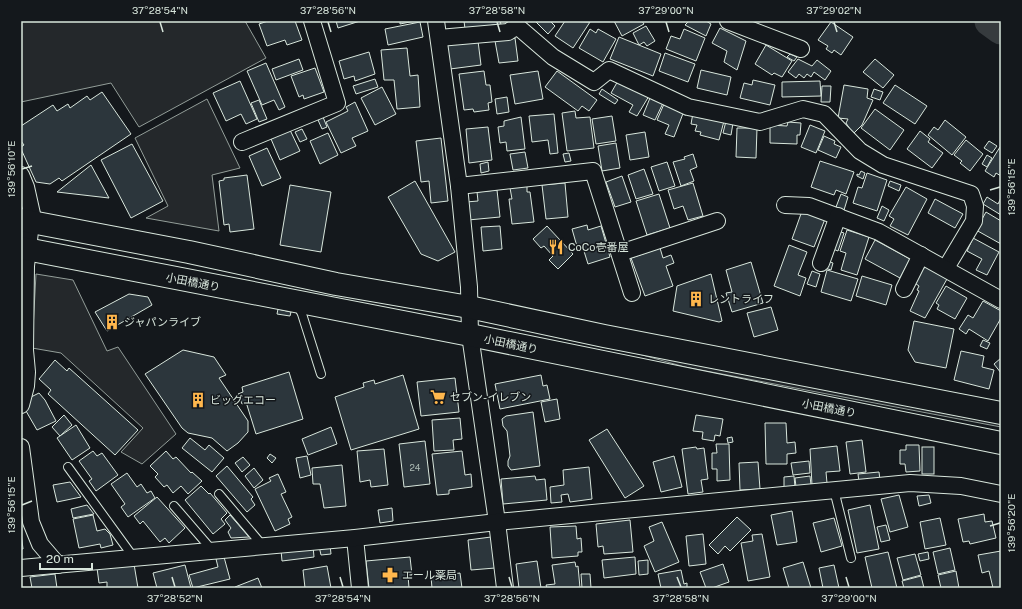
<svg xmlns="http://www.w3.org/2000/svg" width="1022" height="609" font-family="'Public Sans','Noto Sans JP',sans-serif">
<rect width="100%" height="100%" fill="#14181c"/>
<polygon fill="#202428" stroke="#939e99" points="621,349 1001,421 1001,427 685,367"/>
<g fill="#24282b" stroke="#939e99">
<polygon points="21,21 245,21 266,58 139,127 111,83 21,102"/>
<polygon points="207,99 240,168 212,175 219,231 146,218 168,206 135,138"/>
<polygon points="36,274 73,280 107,351 118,347 176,434 142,464 121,452 143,428 61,353 32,348"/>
</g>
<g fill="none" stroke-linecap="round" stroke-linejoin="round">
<polyline stroke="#363b3e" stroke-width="31" points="990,21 1001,29"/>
</g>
<g fill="#2c363c" stroke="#d8e6dc">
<polygon points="268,21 295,21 302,40 287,45 285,40 267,46 259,24"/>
<polygon points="336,21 360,21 338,28"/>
<polygon points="400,21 415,21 400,24"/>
<polygon points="464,21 500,21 501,24 465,29"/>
<polygon points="535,21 550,21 555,26 548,34"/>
<polygon points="565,21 590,22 573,48 555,36"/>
<polygon points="614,21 642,21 644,24 622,36"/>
<polygon points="689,21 706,21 711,24 706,36 685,25"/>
<polygon points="420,22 423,37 388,45 385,29"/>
<polygon points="831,22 853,37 841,55 834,50 832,53 826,49 828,46 818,40"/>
<polygon points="646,26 655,41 647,46 644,42 639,45 633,33"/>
<polygon points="720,28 746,41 737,70 724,62 727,51 712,43"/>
<polygon points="590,29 596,33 598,29 616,39 603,62 579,48"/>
<polygon points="684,29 705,38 696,61 666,49 671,36 680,39"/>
<polygon points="619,37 661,54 653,76 610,59"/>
<polygon points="515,38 518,61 499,63 495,41"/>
<polygon points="478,41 481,65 450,69 447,45"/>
<polygon points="766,45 792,61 782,77 774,73 772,75 755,64"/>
<polygon points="407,48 410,76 418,75 420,107 397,109 394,80 384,80 381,50"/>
<polygon points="369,52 375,74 355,81 354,76 344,79 339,61"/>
<polygon points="665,53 695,64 688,82 659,71"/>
<polygon points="790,54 797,57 794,61 787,57"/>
<polygon points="299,59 303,70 276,80 272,69"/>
<polygon points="798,59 812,66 817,60 831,71 825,80 814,72 811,77 807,74 804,78 799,74 796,78 788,72"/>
<polygon points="875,59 894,75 883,88 863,72"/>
<polygon points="266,63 285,107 279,110 274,100 262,105 247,71"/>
<polygon points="315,68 324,92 304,99 303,95 299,97 291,76"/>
<polygon points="701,70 731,77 727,95 697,88"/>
<polygon points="484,71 486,85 490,85 492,102 488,103 489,110 474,112 473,109 464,110 459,74"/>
<polygon points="538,71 543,99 515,104 510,75"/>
<polygon points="557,71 597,100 589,111 582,106 578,111 545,87"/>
<polygon points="375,79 378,87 356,94 353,86"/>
<polygon points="619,79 649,96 637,116 629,112 633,105 611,93"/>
<polygon points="753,80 775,85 770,105 740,98 744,83 752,85"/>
<polygon points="240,81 257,119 246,124 241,114 226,121 213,93"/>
<polygon points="820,81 821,96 782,97 782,82"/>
<polygon points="844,85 868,89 867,98 873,100 862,125 853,134 846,123 848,119 838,118"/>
<polygon points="895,85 927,106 915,124 883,103"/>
<polygon points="822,86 831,86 830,102 821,102"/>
<polygon points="382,87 396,114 375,125 361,98"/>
<polygon points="602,89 618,100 615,104 599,94"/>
<polygon points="874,89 883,92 880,100 871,97"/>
<polygon points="102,92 131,134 62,181 59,178 50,184 36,182 21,149 21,147 24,145 21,141 21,126 53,105 57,111 68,104 70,108 87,96 90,100"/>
<polygon points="507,97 509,112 497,114 495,99"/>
<polygon points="650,98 663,103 655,120 643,115"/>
<polygon points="259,100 267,119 259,122 251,103"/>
<polygon points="355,102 368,131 352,138 356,146 341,153 326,122 348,111 346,107"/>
<polygon points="664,104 684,111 674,137 665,134 669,125 657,120"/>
<polygon points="875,109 904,130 890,150 861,128"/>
<polygon points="575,111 576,118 590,117 594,148 567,151 562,113"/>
<polygon points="693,113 724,121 719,140 700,135 701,132 695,131 697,125 691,124"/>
<polygon points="554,114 558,153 550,154 548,140 532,142 529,116"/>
<polygon points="612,116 616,141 596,144 592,119"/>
<polygon points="323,117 327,127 322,129 318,120"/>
<polygon points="521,117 525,149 507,151 506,142 500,143 498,127 504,126 504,121"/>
<polygon points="945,120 966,137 952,155 928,135 934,127 938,130"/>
<polygon points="726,121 733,123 731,135 723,133"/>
<polygon points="788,122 801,123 800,135 797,135 797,144 770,143 770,125 787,126"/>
<polygon points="810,125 825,131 816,153 801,147"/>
<polygon points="488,127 492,160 469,163 466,129"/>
<polygon points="737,128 757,128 756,158 736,157"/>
<polygon points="302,129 307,139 300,142 295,132"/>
<polygon points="290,130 300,151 280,160 271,139"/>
<polygon points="920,131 930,139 928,142 943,153 932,168 907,149"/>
<polygon points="645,132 649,157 630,160 626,135"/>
<polygon points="328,133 338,155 320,164 310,141"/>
<polygon points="824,136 835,141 834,144 841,147 836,158 818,150"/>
<polygon points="441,138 448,201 431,203 429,181 421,182 416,141"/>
<polygon points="966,140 983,154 970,171 960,163 962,161 954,155"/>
<polygon points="989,141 997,146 992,153 984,148"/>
<polygon points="616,143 620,168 602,171 598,146"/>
<polygon points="132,144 163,201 131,218 101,160"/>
<polygon points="1000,147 1001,148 1001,176 996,173 994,177 985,171"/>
<polygon points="267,148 281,178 262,186 249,156"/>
<polygon points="525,152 528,168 513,170 510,154"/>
<polygon points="569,153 571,161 565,162 563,154"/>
<polygon points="693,154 697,167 690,170 694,181 681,186 673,162 685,159 684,157"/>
<polygon points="987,155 992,158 987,167 982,164"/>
<polygon points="820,161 854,172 846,194 836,190 834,195 811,187"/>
<polygon points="488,162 489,171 481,173 480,164"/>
<polygon points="667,162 675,186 659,191 651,167"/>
<polygon points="91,165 109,198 57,192"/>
<polygon points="644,169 653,194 636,199 628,175"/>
<polygon points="861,171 865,173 863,179 857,176 857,174 859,175"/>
<polygon points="867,173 887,180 877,211 853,203 858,187 862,188"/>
<polygon points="247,175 254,229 230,232 229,224 224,225 219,181 224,180 224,178"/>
<polygon points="622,176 631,202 615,207 606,182"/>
<polygon points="415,181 455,252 438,261 421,254 388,197"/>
<polygon points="890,181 901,185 899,191 888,186"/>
<polygon points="565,183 568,217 546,219 542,185"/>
<polygon points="693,183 703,216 688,220 683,206 674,209 668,190"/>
<polygon points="290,185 331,192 321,252 280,245"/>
<polygon points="527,186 527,192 530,192 534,222 512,224 509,199 512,199 510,188"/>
<polygon points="906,187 927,199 908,235 890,226 894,219 889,216"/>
<polygon points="497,190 500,217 468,220 466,202 478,201 477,192"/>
<polygon points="659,194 670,228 647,235 636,201"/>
<polygon points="841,194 848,197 844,210 836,207"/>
<polygon points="987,197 998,204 1001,198 1001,215 983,204"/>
<polygon points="935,199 963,214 955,228 928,213"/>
<polygon points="882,206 889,210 884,221 877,218"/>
<polygon points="802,211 825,219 814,247 792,239"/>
<polygon points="986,212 1001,221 1001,244 976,230"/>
<polygon points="587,225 588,230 601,226 610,257 588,264 583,248 578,250 572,229"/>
<polygon points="500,226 502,249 483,251 481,227"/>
<polygon points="547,226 573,254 558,269 549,260 553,256 544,246 541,248 533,239"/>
<polygon points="847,230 869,237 857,275 841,270 846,253 840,251"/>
<polygon points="838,231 844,233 838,251 833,249"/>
<polygon points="973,238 999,252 987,275 976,270 982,259 967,251"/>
<polygon points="875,240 910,259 900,278 865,259"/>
<polygon points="789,245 807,252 798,275 806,278 800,296 774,286"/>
<polygon points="660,248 663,258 671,255 674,263 666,266 673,286 645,296 631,258"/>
<polygon points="828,261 833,263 831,270 825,268"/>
<polygon points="751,262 763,303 732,312 726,293 732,292 726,270"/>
<polygon points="927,267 947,279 925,318 910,311 919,291 917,290 919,286 912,281 920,269"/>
<polygon points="827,270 858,279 851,301 821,292"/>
<polygon points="812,271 820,274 816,287 807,284"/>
<polygon points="711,274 722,321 719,322 673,311 677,286"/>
<polygon points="862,276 892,285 886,305 856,296"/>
<polygon points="946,286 967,298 955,319 937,309 939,305 936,303"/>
<polygon points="129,294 148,297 152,305 107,331 95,312"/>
<polygon points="983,301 1001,311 1001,318 988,341 969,329 966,334 959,329 968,315 973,318"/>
<polygon points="771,307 778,330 754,337 747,313"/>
<polygon points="278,309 291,312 290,316 277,314"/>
<polygon points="914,321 954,329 946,368 915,362 908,350"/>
<polygon points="983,340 990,343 987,349 980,346"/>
<polygon points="183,350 214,357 226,375 219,378 248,421 248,432 238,443 227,451 212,438 188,433 182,428 145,374"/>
<polygon points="961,351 984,356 982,367 994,370 989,389 954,380"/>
<polygon points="1001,358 1001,373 994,364"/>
<polygon points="55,360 67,371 69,368 138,430 115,455 48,394 51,390 39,379"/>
<polygon points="289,372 303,419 256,434 246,402 242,404 238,394 243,392 242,387"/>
<polygon points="403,375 419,429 351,450 335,397 364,387 363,383 374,380 375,384"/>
<polygon points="541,375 543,386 547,385 550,399 500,409 495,384"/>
<polygon points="455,378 459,412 421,416 417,382"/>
<polygon points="39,393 45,400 56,421 37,430 26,411 27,399"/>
<polygon points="557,399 560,419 545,422 541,402"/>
<polygon points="533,412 540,466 511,470 508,466 508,461 510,456 507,431 503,426 502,419 506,416"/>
<polygon points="64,415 72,425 60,436 52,427"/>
<polygon points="696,415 723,419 720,436 715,435 714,441 702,439 703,432 693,431"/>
<polygon points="460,418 462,439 453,440 454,450 434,451 432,420"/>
<polygon points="765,423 786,423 787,443 795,442 796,453 787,454 787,464 766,464"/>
<polygon points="76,425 90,448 72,460 57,438"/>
<polygon points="331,427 337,444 308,455 302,439"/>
<polygon points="607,429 644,486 625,498 589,440"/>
<polygon points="732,437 733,442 728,443 727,438"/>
<polygon points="190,438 205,450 209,445 224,458 212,472 182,448"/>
<polygon points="862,440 866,472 850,474 846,442"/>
<polygon points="425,441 430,484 404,487 399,444"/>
<polygon points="716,444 729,444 730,480 717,481 717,469 712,469 712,453 717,453"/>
<polygon points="906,445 919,445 920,471 906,472 905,464 900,464 900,450 906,450"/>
<polygon points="837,446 840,471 826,472 827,483 812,485 810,449"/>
<polygon points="696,447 697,449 704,448 708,479 701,480 703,492 688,494 682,449"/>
<rect x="922" y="447" width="12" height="27"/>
<polygon points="384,449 388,485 371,487 370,480 360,482 357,451"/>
<polygon points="93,451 97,456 102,453 118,475 96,491 89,481 92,479 79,461"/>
<polygon points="166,451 173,459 176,457 191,473 192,472 202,481 188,494 181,486 173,493 167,485 164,487 155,477 158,474 150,466"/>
<polygon points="462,451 465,475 471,474 472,487 449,490 449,494 437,495 432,454"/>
<polygon points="270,454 276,458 272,463 267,458"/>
<polygon points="307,456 311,475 300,478 296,458"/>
<polygon points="674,456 682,487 661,492 653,462"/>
<polygon points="243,457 250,465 242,472 235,463"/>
<polygon points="809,461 810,473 793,475 791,463"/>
<polygon points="758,462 760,489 740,490 739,463"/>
<polygon points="342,465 346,506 324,508 320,484 313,484 312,468"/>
<polygon points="227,466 253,497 251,499 255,505 247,512 216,476"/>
<polygon points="589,467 592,499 570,502 568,494 561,495 562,502 551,503 550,487 564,485 563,470"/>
<polygon points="254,468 263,480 254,488 245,476"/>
<polygon points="879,472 880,480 859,482 858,474"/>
<polygon points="127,473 137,487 141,484 147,493 151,491 155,498 128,517 121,507 125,504 111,484"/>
<polygon points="278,474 286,492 281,494 292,517 288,519 290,524 275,531 255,489 271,481 269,478"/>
<polygon points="535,476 536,480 545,479 547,500 503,504 501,479"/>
<polygon points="794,476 795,487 784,487 784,477"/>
<polygon points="810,476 811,485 796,487 795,478"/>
<polygon points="70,482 81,497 57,502 53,485"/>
<polygon points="201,486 209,494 210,493 227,513 221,519 225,524 213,534 185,500"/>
<polygon points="899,495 908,527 890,532 881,499"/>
<polygon points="929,495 931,503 919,506 917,496"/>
<polygon points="157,497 185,528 169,543 165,538 160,542 143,521 140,524 134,516"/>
<polygon points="87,505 94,514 73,518 71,509"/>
<polygon points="870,505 879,549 857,553 848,510"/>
<polygon points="392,508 393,521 380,523 378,510"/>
<polygon points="792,511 797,542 777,545 771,515"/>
<polygon points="984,514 985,522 992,521 996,538 970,544 969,541 963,542 958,519"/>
<polygon points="93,515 97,531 105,529 110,534 113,545 101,548 100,544 79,548 73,519"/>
<polygon points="230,515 249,537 231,538 228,532 231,528 225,520"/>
<polygon points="737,517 751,530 730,551 725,546 718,554 709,545"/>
<polygon points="834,518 842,546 821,552 813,523"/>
<polygon points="940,518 946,545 925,549 920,522"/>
<polygon points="630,520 633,552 604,554 603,546 598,547 596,524"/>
<polygon points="662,522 679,562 655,572 644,546 654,541 649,527"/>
<polygon points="886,525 890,540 881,542 877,527"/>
<polygon points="576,526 577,539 581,538 582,552 578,552 578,556 552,558 550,527"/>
<polygon points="21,533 23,549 21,549"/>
<polygon points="703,534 706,564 689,566 686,536"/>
<polygon points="762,534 770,577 748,581 741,543 753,541 752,535"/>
<polygon points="491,537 495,568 471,570 468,540"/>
<polygon points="330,545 331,554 321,555 319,546"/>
<polygon points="313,546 314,557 282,561 281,550"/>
<polygon points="950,548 955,570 938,574 933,552"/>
<polygon points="1001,551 1001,588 991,588 993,588 989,571 982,573 978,555"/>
<polygon points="888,552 897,588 872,588 865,557"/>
<polygon points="928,552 929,559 920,561 918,554"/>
<polygon points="915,554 921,575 903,580 897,558"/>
<polygon points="224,557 230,579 193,588 189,575 218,567 216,559"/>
<polygon points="410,557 412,575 408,575 409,588 369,588 366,561"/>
<polygon points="635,557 636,574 604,578 602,560"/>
<polygon points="648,560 648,574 639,575 638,561"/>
<polygon points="537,561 541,588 519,588 516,564"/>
<polygon points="575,562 576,567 578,566 580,588 547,588 546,585 555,584 552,565"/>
<polygon points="803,562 811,588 789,588 783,568"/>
<polygon points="134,564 138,588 107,588 107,582 99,583 97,568"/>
<polygon points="723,564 729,582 712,588 706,588 700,572"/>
<polygon points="185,565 191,588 157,588 153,573"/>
<polygon points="834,565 839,588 823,588 819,568"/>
<polygon points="327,566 331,588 305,588 303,570"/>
<polygon points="681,570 684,584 687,583 687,588 661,588 658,574"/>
<polygon points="956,571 959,588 941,588 938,575"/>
<polygon points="460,573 462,588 432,588 431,577"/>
<polygon points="55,574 57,588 32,588 30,577"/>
<polygon points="581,574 590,574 591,588 582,588"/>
<polygon points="921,576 924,588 904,588 902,581"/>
<polygon points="258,578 262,588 236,588 235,587"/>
</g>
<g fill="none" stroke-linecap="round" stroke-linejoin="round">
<defs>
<g id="service">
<polyline points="297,304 302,314 321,374"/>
<polyline points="68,467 134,558"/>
<polyline points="834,490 851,558"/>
<polyline points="219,494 263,546"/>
<polyline points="174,506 212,550"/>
</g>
<g id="minor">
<polyline points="436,21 459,186 469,287 470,335 497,522 505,588"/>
<polyline points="728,21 801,49"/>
<polyline points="439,38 508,32 517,26 553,57 594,82 609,70 688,107 760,122 803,109 824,114 860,151 883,165 971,194 975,206 974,221 946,268"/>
<polyline points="242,142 337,103 312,21"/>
<polyline points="21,175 26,187 32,214 26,266 25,350 27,372 26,386 21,405"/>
<polyline points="459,186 593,171 632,293"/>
<polyline points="785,205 809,206 879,232 1001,300"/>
<polyline points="620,253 717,221"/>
<polyline points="821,263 838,216"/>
<polyline points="904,289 921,255"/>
<polyline points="21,447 31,522 40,544 58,565"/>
<polyline points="355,538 360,588"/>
<polyline points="21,568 355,538 497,522 910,483 961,486 1001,494"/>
</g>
<g id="primary">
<polyline points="21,220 189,252 336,284 469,307 604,336 1001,413"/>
<polyline points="21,248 470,335 1001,443"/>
</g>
</defs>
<use href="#service" stroke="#d8e6dc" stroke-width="10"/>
<use href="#minor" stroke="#d8e6dc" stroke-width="18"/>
<use href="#primary" stroke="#d8e6dc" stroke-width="24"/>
<use href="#service" stroke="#14181c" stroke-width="8"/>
<use href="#minor" stroke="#14181c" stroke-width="16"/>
<use href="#primary" stroke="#14181c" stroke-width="22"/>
</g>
<path fill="none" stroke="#d8e6dc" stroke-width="1.5" d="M160 22 163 32M328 22 331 32M497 22 500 32M666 22 669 32M834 22 837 32M22 169 32 166M990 190 1000 187M22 505 32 501M990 526 1000 523M172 577 175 587M340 577 343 587M509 577 512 587M677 577 681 587M846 577 849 587"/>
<defs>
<symbol id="restaurant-bare" viewBox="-9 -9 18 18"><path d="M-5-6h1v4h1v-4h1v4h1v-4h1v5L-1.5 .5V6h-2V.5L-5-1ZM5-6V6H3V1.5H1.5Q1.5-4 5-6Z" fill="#ffb74d" stroke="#14181c" stroke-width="2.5" paint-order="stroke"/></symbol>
<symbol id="building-bare" viewBox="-9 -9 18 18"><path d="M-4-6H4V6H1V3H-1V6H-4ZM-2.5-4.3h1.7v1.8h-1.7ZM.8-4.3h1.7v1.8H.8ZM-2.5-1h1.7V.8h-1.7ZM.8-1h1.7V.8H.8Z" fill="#ffb74d" stroke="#14181c" stroke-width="2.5" paint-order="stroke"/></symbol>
<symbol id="supermarket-bare" viewBox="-9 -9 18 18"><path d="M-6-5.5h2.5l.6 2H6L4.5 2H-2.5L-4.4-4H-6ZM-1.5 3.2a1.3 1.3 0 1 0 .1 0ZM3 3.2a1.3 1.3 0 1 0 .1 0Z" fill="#ffb74d" stroke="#14181c" stroke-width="2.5" paint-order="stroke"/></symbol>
<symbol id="pharmacy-bare" viewBox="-9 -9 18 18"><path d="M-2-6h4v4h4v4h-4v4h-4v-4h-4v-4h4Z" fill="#ffb74d" stroke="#14181c" stroke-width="2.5" paint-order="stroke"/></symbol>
</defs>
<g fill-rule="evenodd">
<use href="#restaurant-bare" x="545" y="236" width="22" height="22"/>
<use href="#building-bare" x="685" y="288" width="22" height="22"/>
<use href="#building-bare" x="101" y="311" width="22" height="22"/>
<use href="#supermarket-bare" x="427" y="386" width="22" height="22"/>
<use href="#building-bare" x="187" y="389" width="22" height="22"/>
<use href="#pharmacy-bare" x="379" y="564" width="22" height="22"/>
</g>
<g text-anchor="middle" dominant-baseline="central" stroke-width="3" stroke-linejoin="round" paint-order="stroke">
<g font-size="9" fill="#adbab4">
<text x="415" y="467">24</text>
</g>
<g font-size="11" fill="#d8e6dc" stroke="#14181c" text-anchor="start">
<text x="568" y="247">CoCo壱番屋</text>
<text x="708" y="299">レントライフ</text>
<text x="124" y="322">ジャパンライブ</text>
<text x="450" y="397">セブン-イレブン</text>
<text x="210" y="400">ビッグエコー</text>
<text x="402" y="575">エール薬局</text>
</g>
<g font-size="11" fill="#d8e6dc" stroke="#14181c">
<text transform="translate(193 282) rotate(11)">小田橋通り</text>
<text transform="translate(511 344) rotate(12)">小田橋通り</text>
<text transform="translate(829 408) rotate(11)">小田橋通り</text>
</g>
</g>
<rect width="1022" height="609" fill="none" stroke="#14181c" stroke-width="44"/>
<path d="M40 563v6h52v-6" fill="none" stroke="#d8e6dc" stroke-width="2"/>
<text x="46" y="563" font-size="12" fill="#d8e6dc" stroke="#14181c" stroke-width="3" paint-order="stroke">20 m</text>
<rect x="22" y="22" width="978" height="565" fill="none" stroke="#d8e6dc" stroke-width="1.5"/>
<g font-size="10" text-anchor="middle" fill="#d8e6dc">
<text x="160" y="14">37°28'54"N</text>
<text x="328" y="14">37°28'56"N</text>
<text x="497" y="14">37°28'58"N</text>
<text x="666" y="14">37°29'00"N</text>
<text x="834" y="14">37°29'02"N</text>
<text transform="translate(11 169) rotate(-90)" y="4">139°56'10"E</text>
<text transform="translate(1011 187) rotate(-90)" y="4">139°56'15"E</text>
<text transform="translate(11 505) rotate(-90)" y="4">139°56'15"E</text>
<text transform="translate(1011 523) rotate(-90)" y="4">139°56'20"E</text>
<text x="175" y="602">37°28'52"N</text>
<text x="343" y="602">37°28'54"N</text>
<text x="512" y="602">37°28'56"N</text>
<text x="681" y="602">37°28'58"N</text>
<text x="849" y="602">37°29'00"N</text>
</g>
</svg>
